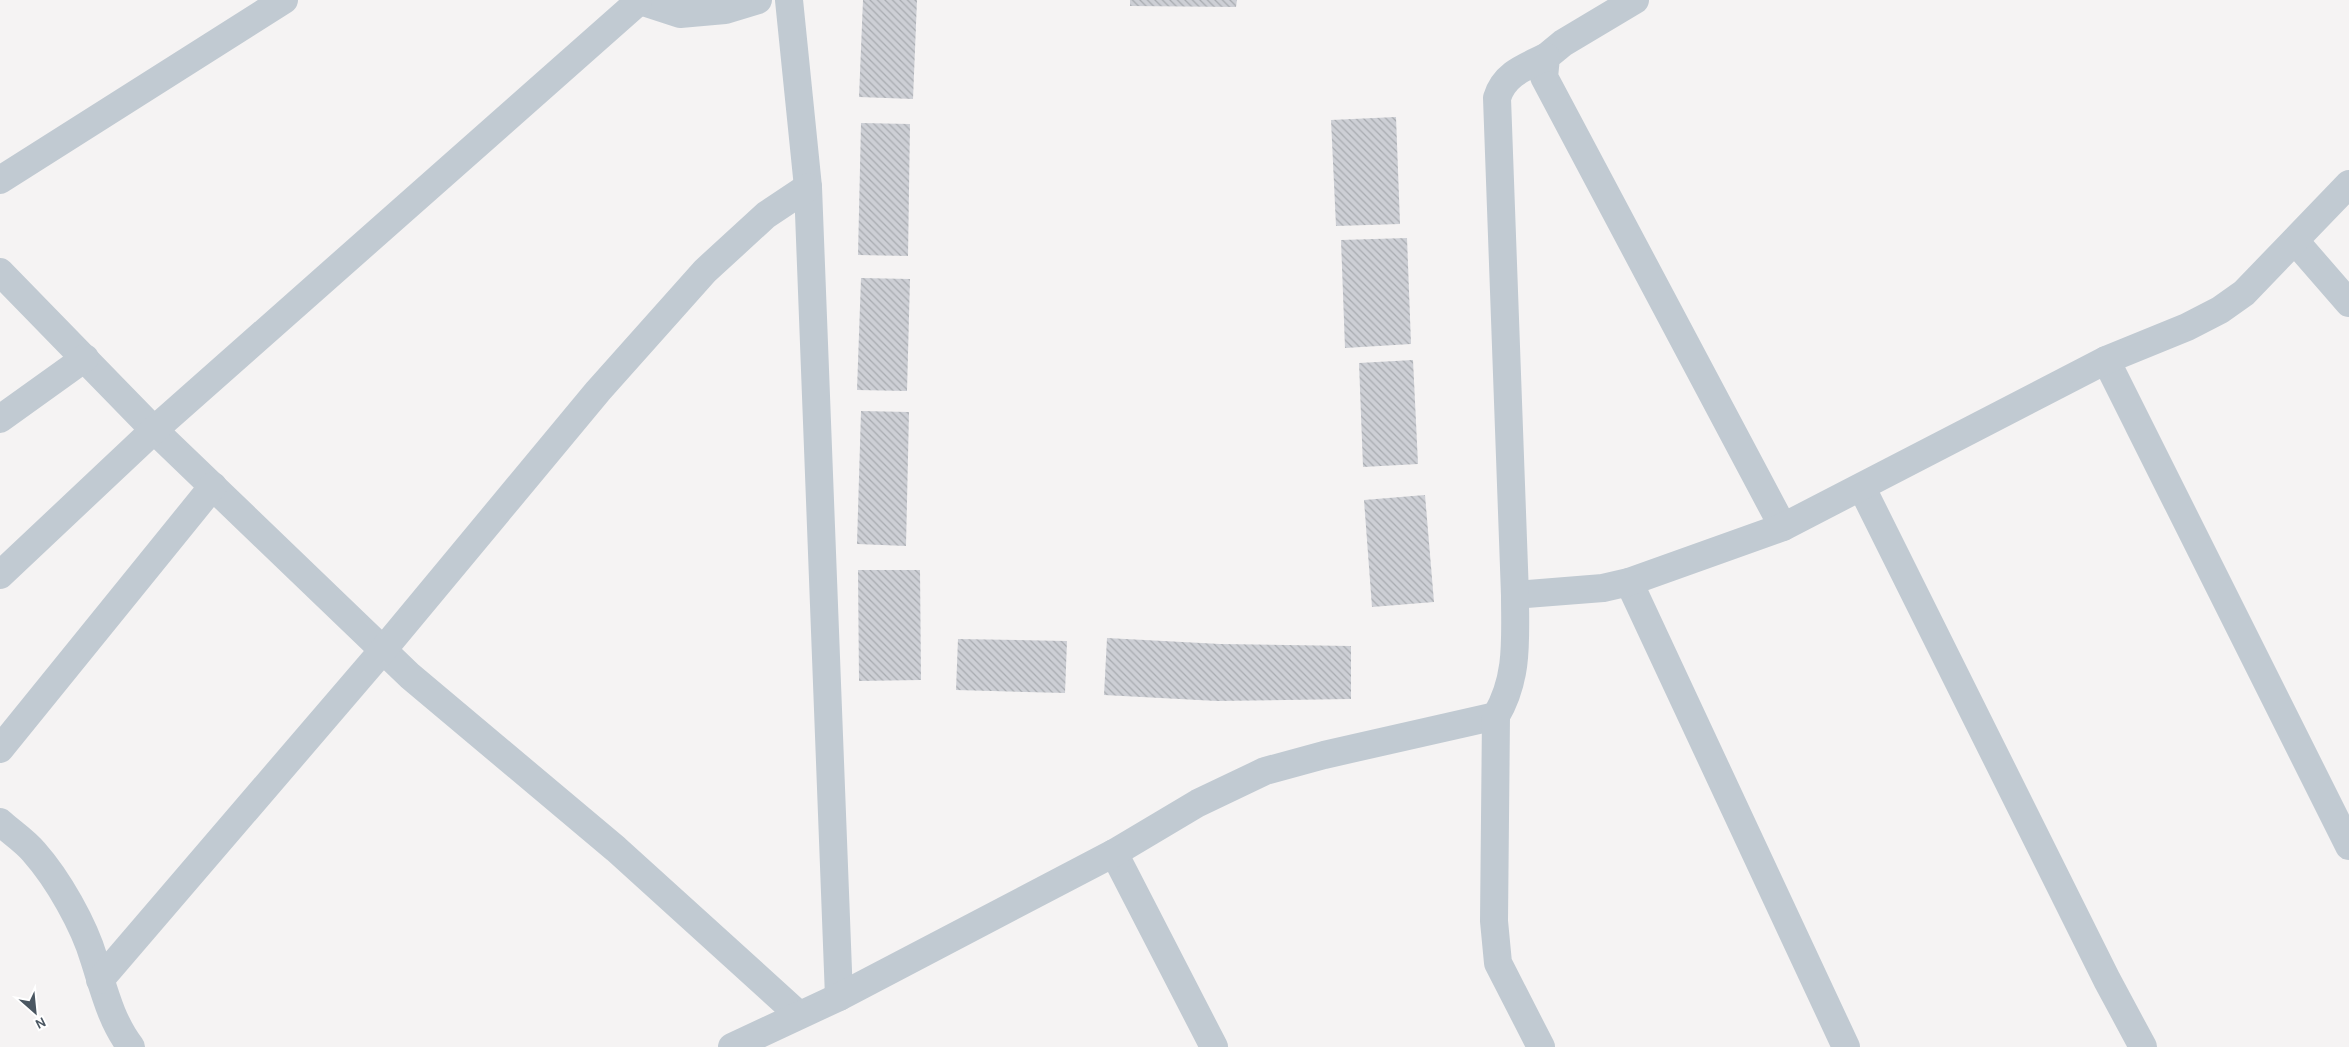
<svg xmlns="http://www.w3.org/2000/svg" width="2349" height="1047" font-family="Karla,sans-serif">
<defs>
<pattern id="building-back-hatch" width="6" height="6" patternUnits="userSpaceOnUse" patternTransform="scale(1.25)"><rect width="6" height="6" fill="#cdcfd5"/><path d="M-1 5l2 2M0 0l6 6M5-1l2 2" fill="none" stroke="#a8abb0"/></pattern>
</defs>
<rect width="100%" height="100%" fill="#f5f3f3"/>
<g fill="url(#building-back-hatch)">
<polygon points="863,0 917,0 913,99 859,97"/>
<polygon points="1130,0 1237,0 1236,7 1130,6"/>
<polygon points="1396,117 1400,224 1336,226 1331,120"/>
<polygon points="861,123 910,124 908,256 858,255"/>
<polygon points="1407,238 1411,344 1345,348 1341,240"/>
<polygon points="861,278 910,279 907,391 857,390"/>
<polygon points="1413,360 1418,464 1363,467 1359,363"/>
<polygon points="861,411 909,412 906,546 857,544"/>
<polygon points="1425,495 1434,602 1372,607 1364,500"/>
<polygon points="858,570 920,570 921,680 859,681"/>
<polygon points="1107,638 1220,644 1351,646 1351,699 1217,701 1104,695"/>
<polygon points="958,639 1067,641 1065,693 956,690"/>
</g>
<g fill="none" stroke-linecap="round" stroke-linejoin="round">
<g stroke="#c1cad2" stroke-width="28">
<polyline points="637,0 680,14 725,10 758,0"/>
<polyline points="789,0 808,187 839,997"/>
<polyline points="1635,0 1563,43 1546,57 1544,77 1783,527"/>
<polyline points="0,180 284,0"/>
<polyline points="2295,241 2349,303"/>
<polyline points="0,272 154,430 410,676 616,849 798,1014"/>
<polyline points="2106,360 2349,846"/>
<polyline points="0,419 85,358"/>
<polyline points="1862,488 2107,980 2143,1047"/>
<polyline points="0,575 154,430 638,2"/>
<polyline points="1629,582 1846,1047"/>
<polyline points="1515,595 1603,588 1629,582 1783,527 2106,360 2187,327 2220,310 2244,293 2349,184"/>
<polyline points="0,749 213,486"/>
<path d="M0 822C11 832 25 841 34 852 58 879 84 925 94 959 104 990 111 1021 131 1047"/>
<polyline points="1114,853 1214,1047"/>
<polyline points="100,980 383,650 598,391 705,271 766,215 808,187"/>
<polyline points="732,1047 839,997 1114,853 1198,803 1265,771 1324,755 1496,716"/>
<path d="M1541 1047 1498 963 1494 921 1496 716C1519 677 1515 638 1515 595L1497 98C1504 74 1525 67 1546 57"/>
</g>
</g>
<g transform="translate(35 1012) rotate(153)" stroke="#ffffff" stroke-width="4" paint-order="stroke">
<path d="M0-4L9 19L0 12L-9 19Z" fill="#4a5661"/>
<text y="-8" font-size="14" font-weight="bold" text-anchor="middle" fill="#4a5661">N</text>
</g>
</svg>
